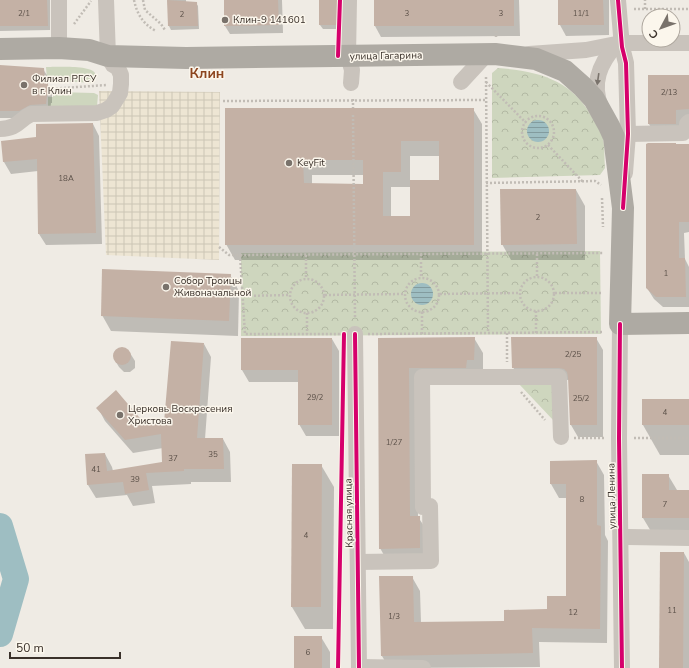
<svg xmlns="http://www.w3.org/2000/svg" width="689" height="668" font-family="'Nunito Sans',sans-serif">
<defs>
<pattern id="forest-crowns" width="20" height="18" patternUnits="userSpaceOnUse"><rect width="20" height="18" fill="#ced6be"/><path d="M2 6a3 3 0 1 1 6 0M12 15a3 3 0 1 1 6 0" fill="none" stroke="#b2b8a3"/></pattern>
<pattern id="plaza-grid" width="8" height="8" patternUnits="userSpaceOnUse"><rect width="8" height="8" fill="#ede5d3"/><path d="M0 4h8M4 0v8" fill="none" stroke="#ccc5b5"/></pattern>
<pattern id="water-rules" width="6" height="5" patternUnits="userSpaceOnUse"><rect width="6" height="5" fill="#9ebec2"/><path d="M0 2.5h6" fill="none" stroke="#829b9e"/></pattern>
</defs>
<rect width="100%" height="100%" fill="#efebe4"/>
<g fill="#ced6be">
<path d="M46 67C55 67 91 65 95 73 96 76 95 80 94 83L47 80Z"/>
<polygon points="54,92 94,93 98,95 97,106 48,108 48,97 53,97"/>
</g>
<g fill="url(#forest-crowns)">
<path d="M498 68C539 71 573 80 593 119 596 125 601 131 603 138 605 148 604 158 605 168L600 175 492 178V73Z"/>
<polygon points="600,251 601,334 241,336 241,253"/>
<polygon points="519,384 552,384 554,421"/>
</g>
<polygon fill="url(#plaza-grid)" points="99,91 220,92 219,260 106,255"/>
<g fill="url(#water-rules)">
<circle cx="538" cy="131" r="11"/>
<circle cx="422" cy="294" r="11"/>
</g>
<g fill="#0003" fill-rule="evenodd">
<polygon points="0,0 50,0 50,30 0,31"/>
<polygon points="168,0 186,0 186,3 196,3 198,6 199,29 171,30 169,26"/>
<polygon points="225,0 282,0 283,33 230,34 225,26"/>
<polygon points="320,0 338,0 339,29 323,29 320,25"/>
<polygon points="375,0 519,0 520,36 381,37 375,26"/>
<polygon points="559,0 609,0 609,35 566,36 560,25"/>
<polygon points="0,66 43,69 48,77 48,85 52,91 52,103 51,103 50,112 23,118 0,118"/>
<polygon points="689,76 689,125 658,140 649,124"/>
<path d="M226 109H473L482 124V260H235L226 244ZM410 156H440V181H410ZM312 175H364V185L312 184ZM391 187H411V217H391Z"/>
<polygon points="93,124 99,136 102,244 46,245 39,234 38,171 11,174 4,162 2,142 37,138"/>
<polygon points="676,145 689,145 689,232 684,233 685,259 689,267 689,307 663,307 654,299 647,288"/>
<polygon points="576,190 585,206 585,260 511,260 502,244"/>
<polygon points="230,275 239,291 238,336 111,331 102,315"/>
<polygon points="474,338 483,353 483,375 417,383 418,517 428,532 428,563 389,564 380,548 379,339"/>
<polygon points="596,338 603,350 603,437 578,437 571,425 570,380 519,379 513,367"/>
<polygon points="332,339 339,351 339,436 306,436 299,424 299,382 249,382 242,370"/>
<polygon points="204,344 211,357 205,439 223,439 230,452 231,482 191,482 191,484 152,486 155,503 133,506 127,495 96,498 88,485 105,454 112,467 113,471 163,463 163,448 133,453 105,421 98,408 144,424 165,423"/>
<polygon points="119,348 125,348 130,353 135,361 135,368 130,372 124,372 119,367 114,359 114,352"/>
<polygon points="689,400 689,455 660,455 643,425"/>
<polygon points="596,461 604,475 605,535 608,541 607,643 539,642 540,667 389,668 382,656 412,577 420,591 421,623 505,622 548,610 567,597 567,498 559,498 551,484 551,462"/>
<polygon points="321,465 334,487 333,629 305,629 292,607"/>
<polygon points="668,475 677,490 689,491 689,533 652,533 643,518"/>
<polygon points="684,553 689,562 689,668 660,668"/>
<polygon points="321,637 330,652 330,668 295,668"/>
</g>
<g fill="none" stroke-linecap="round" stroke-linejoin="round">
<polyline stroke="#9ebec2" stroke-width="26" points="0,526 16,579 0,634"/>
</g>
<g fill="#c4b1a5" fill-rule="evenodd">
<polygon points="0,0 47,0 48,26 0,26"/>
<polygon points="167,0 197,2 198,26 168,26"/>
<polygon points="224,0 278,0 279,25 224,26"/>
<rect x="319" y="0" width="18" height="25"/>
<rect x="374" y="0" width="140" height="26"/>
<polygon points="558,0 603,0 604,25 558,25"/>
<polygon points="0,65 44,68 45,82 48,82 48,95 47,95 46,104 30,105 19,111 0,111"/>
<polygon points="648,75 689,75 689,109 676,110 676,124 648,124"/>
<path d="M225 108H474V245H225ZM401 141H439V180H410V216H383V172H401ZM303 160H363V184L304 183Z"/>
<polygon points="93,123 96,233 38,234 37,159 3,162 1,141 36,137 36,124"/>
<polygon points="648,143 676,143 676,144 689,144 689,222 679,222 679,258 685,258 686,297 656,297 646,288 646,144"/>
<polygon points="500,189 576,189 577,244 501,245"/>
<polygon points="102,269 231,274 229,321 101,316"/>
<polygon points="475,337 474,360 467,360 466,368 409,368 410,516 420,516 420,548 379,549 378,338"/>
<polygon points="511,337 597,337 597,425 570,425 568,377 567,372 564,369 559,368 512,368"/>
<polygon points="241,338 332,338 332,425 298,425 298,370 241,370"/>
<polygon points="171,341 204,343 197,438 223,438 224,469 184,469 184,471 146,473 149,490 125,494 123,482 87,485 85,454 105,453 107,471 162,462 161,434 125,440 96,408 116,390 144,423 164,422"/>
<circle cx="122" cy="356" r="9"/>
<rect x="642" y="399" width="47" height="26"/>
<polygon points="597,460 597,525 601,526 600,629 532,628 533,653 381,656 379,576 413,576 414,622 504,621 504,610 547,609 547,596 566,596 566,484 550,484 550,461"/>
<polygon points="292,464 322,464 321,607 291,607"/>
<polygon points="642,474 669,474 669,490 689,490 689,518 642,518"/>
<polygon points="660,552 684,552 683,668 659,668"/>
<rect x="294" y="636" width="28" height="32"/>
</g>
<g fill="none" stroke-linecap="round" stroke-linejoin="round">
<g stroke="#c1bcb5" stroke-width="2.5" stroke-dasharray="2 2" stroke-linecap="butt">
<path d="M134 0C137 14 143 24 156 31"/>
<polyline points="143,0 145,10 161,24 165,30"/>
<polyline points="634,9 689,9"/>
<polyline points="645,9 645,0"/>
<polyline points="74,24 91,1"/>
<polyline points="496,37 496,30"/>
<polyline points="486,77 488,333"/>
<polyline points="486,82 526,123"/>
<polyline points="48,89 107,85"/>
<polyline points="353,99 353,108"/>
<polyline points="223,101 486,100"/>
<polyline points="353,115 355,319"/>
<circle cx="538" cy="132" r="16"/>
<polyline points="548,145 583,182"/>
<polyline points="486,183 595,181 601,185"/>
<polyline points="602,198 603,227"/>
<polyline points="219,247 229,255 603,253"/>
<polyline points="421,254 421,277"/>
<polyline points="240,255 245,334 342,334"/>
<polyline points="306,255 306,278"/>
<polyline points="537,276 537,253"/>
<circle cx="537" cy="294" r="17"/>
<circle cx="422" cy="295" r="17"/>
<circle cx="307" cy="296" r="17"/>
<polyline points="555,293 603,293"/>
<polyline points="440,294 520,293"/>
<polyline points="325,295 404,294"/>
<polyline points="242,296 290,295"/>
<polyline points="422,312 422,334"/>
<polyline points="307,313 307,334"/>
<polyline points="507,333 507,362"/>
<polyline points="536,333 536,311"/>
<polyline points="368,334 604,332"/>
<polyline points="521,392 545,420"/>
<polyline points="574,438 605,438"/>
<polyline points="634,438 689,438"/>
</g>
<g stroke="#c9c3bc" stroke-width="16">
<polyline points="349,0 348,56 352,70 351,83"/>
<polyline points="618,0 622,47 626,63 628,134 625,173"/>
<polyline points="59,48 59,0"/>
<polyline points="529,54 586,50 621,43 689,43"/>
<polyline points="461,82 486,55"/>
<path d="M601 107C591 83 600 63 616 45"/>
<path d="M0 129C19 128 17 121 31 114L97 113 106 110 112 106 120 93 121 84V75L118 68 113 65 108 56 106 0"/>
<polyline points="628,134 683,133 687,129 687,124 689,122"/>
<polyline points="620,324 619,438 622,668"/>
<polyline points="355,334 359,668"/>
<polyline points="628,537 689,538"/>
<polyline points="358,562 431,561 430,506 423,507 422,377 559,377 561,437"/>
<polyline points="359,667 423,668"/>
</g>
<polyline stroke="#aeaaa3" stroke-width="22" points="0,49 59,48 89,50 108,56 186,58 495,54 536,59 565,71 583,87 594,99 609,126 614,137 623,208 620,324 689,323"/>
<defs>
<g id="cycleway">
<polyline points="618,0 622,47 626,63 628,134 623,208"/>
<polyline points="338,56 340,0"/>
<polyline points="620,324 619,438 622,668"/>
<polyline points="355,334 359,668"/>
<polyline points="338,668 344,334"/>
</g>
</defs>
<use href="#cycleway" stroke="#fbf6ec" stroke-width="6"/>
<use href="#cycleway" stroke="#d6006c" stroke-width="4"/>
</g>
<defs><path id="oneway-solid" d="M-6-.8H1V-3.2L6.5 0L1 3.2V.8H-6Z"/></defs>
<use fill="#7a736c" href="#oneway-solid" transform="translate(598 79) rotate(98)"/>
<g fill="#79726b" stroke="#fbf6ec" stroke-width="1.5">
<circle cx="225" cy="20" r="4"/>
<circle cx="24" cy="85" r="4"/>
<circle cx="289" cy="163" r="4"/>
<circle cx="166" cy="287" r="4"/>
<circle cx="120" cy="415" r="4"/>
</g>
<g text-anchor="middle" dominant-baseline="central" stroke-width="3" stroke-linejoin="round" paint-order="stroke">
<g font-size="8" fill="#5c5149">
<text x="24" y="13">2/1</text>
<text x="407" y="13">3</text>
<text x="501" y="13">3</text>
<text x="581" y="13">11/1</text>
<text x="182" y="14">2</text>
<text x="669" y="92">2/13</text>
<text x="66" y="178">18А</text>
<text x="538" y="217">2</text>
<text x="666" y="273">1</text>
<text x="573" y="354">2/25</text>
<text x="315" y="397">29/2</text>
<text x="581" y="398">25/2</text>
<text x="665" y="412">4</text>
<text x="394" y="442">1/27</text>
<text x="213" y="454">35</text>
<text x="173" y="458">37</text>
<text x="96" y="469">41</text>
<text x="135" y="479">39</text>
<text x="582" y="499">8</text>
<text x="665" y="504">7</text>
<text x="306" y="535">4</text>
<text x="672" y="610">11</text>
<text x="573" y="612">12</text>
<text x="394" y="616">1/3</text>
<text x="308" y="652">6</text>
</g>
<g font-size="10" fill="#3a312a" stroke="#fbf6ec" text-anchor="start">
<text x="233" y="20">Клин-9 141601</text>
<text x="32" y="79">Филиал РГСУ<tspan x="32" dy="12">в г. Клин</tspan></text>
<text x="297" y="163">KeyFit</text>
<text x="174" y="281">Собор Троицы<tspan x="174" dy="12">Живоначальной</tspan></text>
<text x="128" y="409">Церковь Воскресения<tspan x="128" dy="12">Христова</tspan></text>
</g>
<g font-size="10" fill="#3a312a" stroke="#fbf6ec">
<text transform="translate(386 56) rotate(-1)">улица Гагарина</text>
<text transform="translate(612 496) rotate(-91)">улица Ленина</text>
<text transform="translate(349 513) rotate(-91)">Красная улица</text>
</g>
<g font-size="14" font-weight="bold" fill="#8d461f" stroke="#fbf6ec">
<text x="207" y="73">Клин</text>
</g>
</g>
<g transform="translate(661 28) rotate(229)"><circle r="19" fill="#fbf6ec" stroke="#aea79e"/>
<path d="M0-3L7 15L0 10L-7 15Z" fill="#79726b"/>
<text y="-6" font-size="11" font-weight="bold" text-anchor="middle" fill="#3a312a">С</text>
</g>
<path d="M10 652v6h110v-6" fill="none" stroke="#3a312a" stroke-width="2"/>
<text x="16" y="652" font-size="12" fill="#3a312a" stroke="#fbf6ec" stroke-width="3" paint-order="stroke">50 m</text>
</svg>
